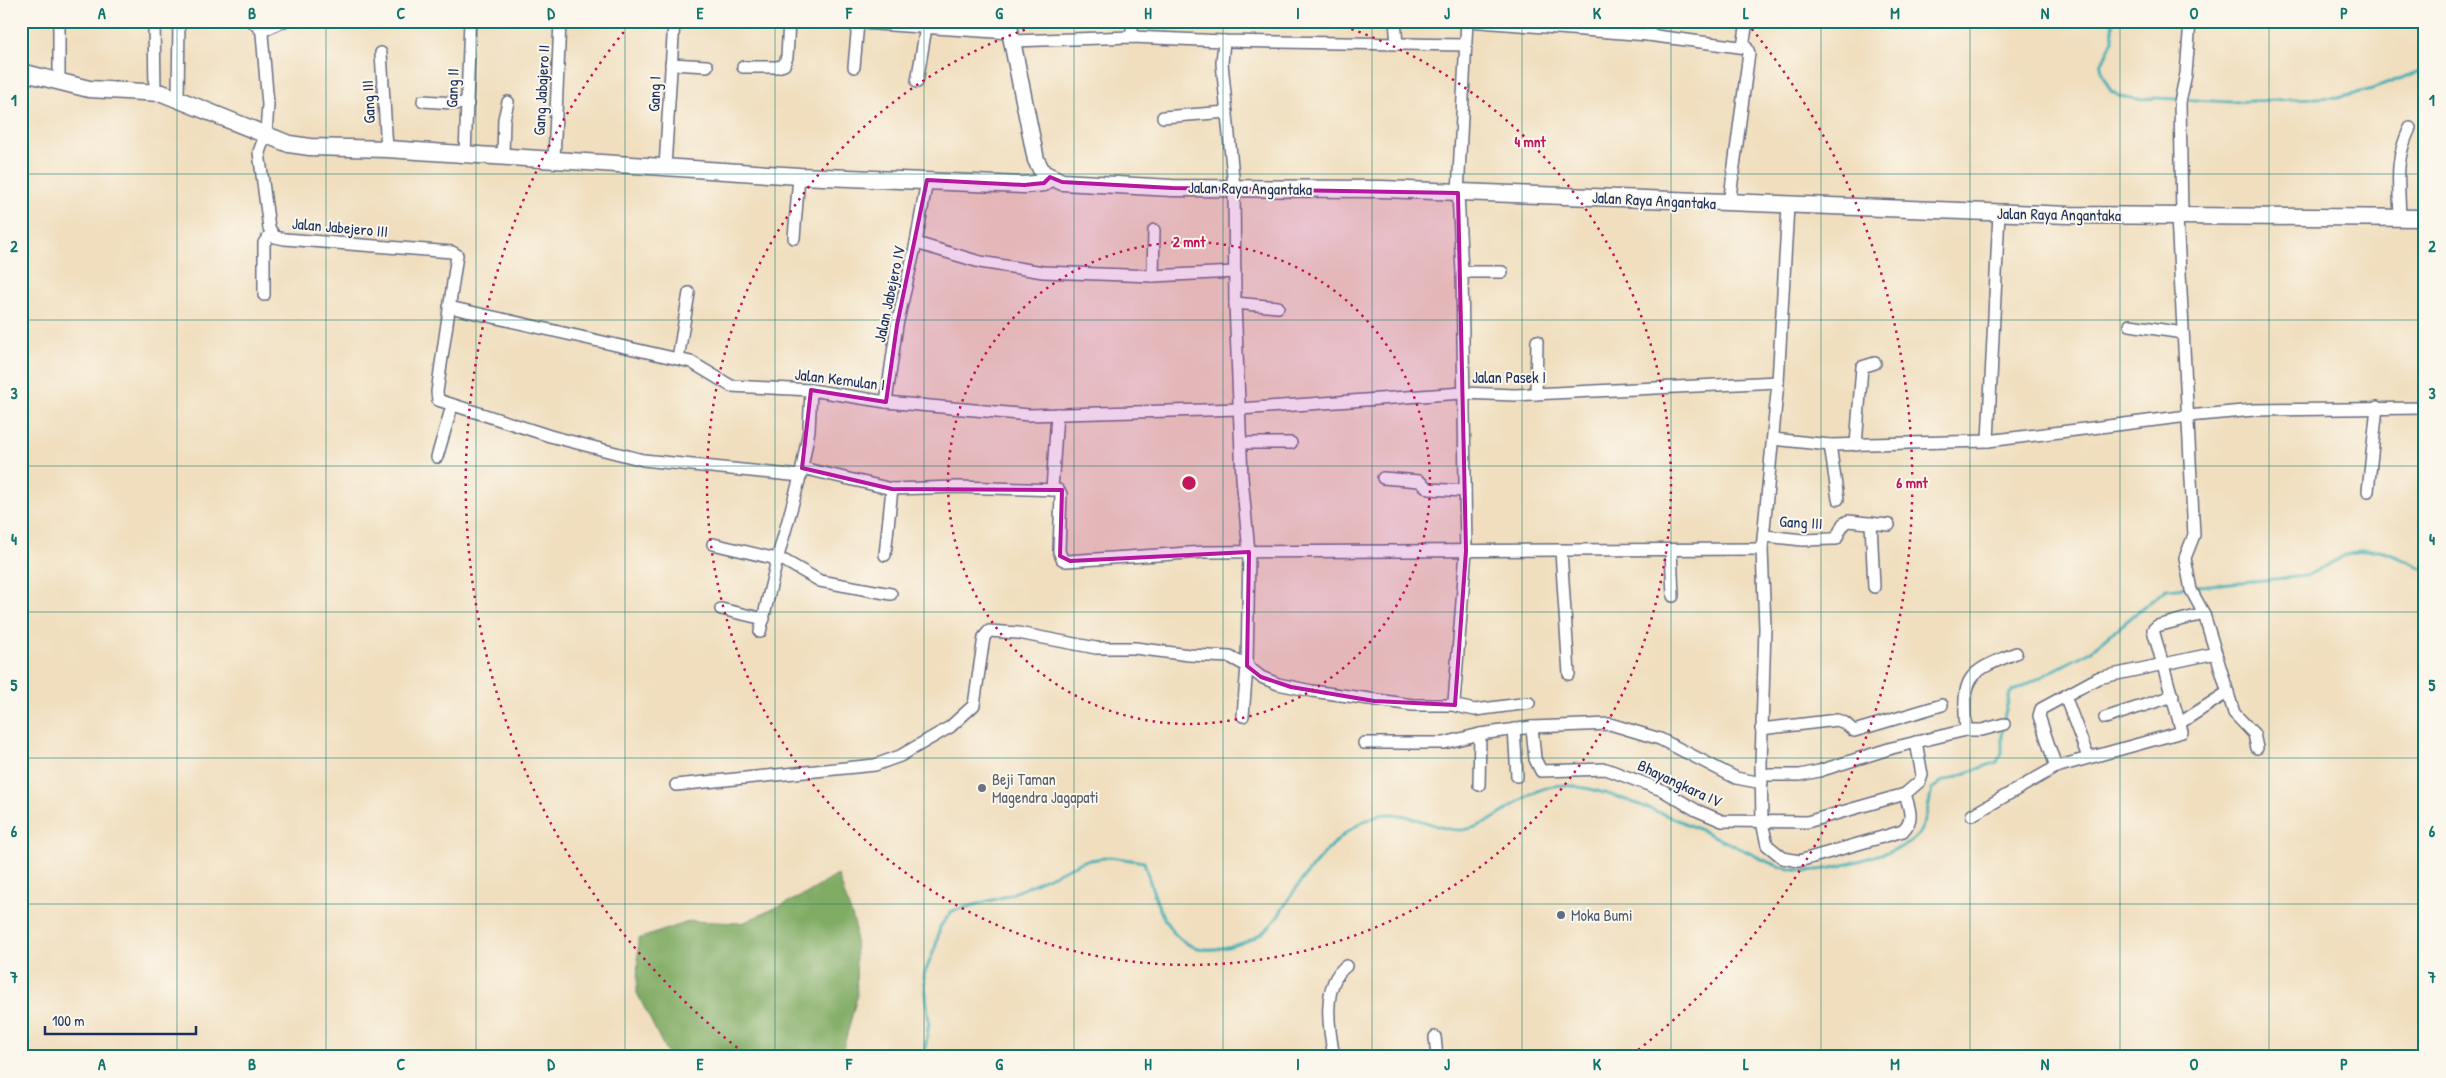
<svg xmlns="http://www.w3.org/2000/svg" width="2446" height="1078" font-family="'Patrick Hand',sans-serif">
<rect width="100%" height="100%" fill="#fbf7ec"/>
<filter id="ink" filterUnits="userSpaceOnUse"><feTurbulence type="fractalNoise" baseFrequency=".02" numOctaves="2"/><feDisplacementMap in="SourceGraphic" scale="10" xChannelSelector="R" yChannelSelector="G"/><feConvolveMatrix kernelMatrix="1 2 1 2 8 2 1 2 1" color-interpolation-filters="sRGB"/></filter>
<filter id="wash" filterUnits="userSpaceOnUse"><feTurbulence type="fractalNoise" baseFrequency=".0096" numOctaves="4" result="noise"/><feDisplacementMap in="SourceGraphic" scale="20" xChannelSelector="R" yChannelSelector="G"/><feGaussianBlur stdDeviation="1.12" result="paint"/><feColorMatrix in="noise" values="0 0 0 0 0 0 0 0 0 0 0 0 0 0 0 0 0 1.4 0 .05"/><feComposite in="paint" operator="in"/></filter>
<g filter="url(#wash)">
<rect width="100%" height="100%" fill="#f0debe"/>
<polygon fill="#80ab63" stroke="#4e6d60" points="838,875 855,925 857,997 841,1057 669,1057 637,993 638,939 691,921 742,923 804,895"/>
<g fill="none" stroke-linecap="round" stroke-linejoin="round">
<g stroke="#3daeb6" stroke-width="3">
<polyline points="2112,21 2113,40 2101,65 2102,74 2111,91 2119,96 2137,99 2157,98 2231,102 2338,97 2373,89 2425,69"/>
<polyline points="2003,722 2010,693 2089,652 2166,589 2306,576 2344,556 2362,550 2380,550 2425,569"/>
<path d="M924 1057 929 1022 924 975 936 945 940 927 952 911 1007 896 1084 861 1110 857 1144 862C1157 904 1169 962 1227 947 1243 944 1258 938 1270 926 1279 917 1285 904 1292 894 1312 865 1342 827 1377 816 1404 807 1437 832 1462 830 1497 826 1520 792 1553 786 1591 779 1699 829 1737 847 1755 855 1775 868 1795 870 1821 873 1846 865 1871 857 1921 843 1922 839 1932 789L1941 782 1997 762 2002 753V728"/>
</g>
</g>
</g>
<g filter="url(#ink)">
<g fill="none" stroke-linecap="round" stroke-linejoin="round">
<defs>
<g id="street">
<polyline points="59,21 59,80"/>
<polyline points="154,21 155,92"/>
<polyline points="252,21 263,32"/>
<polyline points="284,21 264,30 262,34 268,105 266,133 259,152 269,228 275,237 285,239 452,252 457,255 437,392 438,400 550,436 643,460 801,476"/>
<polyline points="831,21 1010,33"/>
<polyline points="1132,21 1132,37"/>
<polyline points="1395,21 1397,44"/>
<polyline points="1467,21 1458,193 1462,272 1466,551 1454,702 1456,706 1475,710 1529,703"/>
<polyline points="1468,21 1648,35 1747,48 1749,53 1729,204"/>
<polyline points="1648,35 1650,21"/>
<polyline points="1012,41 1132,37 1224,41 1464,45"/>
<polyline points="1743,47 1747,21"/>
<polyline points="381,53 387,149"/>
<polyline points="671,64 707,66"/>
<polyline points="743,67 777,67 784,65 787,57 789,21"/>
<polyline points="854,67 858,23"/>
<polyline points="917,82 926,27"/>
<polyline points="178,99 179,21"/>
<polyline points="423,101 468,104"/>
<polyline points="1163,117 1227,112"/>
<polyline points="465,155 470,21"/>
<polyline points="503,156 504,119 508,102"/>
<polyline points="554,160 560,21"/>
<polyline points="665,167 674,21"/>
<path d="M1788 206 1778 382 1762 549 1765 628 1761 764 1762 822 1767 845 1783 858 1799 861 1903 831C1915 819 1909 808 1905 794"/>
<polyline points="2182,216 2180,102 2186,74 2190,21"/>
<polyline points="2177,217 2194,535 2185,558 2191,590 2204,614 2234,713 2254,734 2257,748"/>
<path d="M2400 218C2399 182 2394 161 2410 128"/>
<polyline points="794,238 799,176"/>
<polyline points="916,243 980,262 1043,272 1153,276 1235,272"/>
<polyline points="1462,272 1502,272"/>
<polyline points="1153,276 1154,230"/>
<polyline points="264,295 264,243 271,233"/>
<polyline points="1235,303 1278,307"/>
<polyline points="449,307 691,362 731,386 811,390 886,402 1029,415 1240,409 1462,393 1515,395 1778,382"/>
<polyline points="2130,325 2183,333"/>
<polyline points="678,359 689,293"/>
<polyline points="811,390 809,430 802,468 892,489 958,487 1058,490 1061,494 1059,551 1062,559 1066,561 1204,552 1762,549"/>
<polyline points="1536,394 1537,341"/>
<polyline points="886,402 897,325 916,243 927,180"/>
<polyline points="1773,439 1830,445 1988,441 2188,416 2254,410 2425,408"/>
<polyline points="1988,441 1999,213"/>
<polyline points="1241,443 1291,443"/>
<polyline points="1830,445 1838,499"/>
<polyline points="1856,445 1862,367 1875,363"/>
<polyline points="437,457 452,406"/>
<polyline points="1383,478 1419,481 1429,489 1465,491"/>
<polyline points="1052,490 1057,414"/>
<polyline points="2368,491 2377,407"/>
<polyline points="1871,523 1874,587"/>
<polyline points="1765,536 1803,540 1832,539 1836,539 1843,524 1848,521 1889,525"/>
<polyline points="713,544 785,561 820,581 891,594"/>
<polyline points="1671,550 1673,596"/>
<polyline points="1561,551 1569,674"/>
<polyline points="885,555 892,489"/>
<polyline points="721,609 764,619"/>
<polyline points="760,632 777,560 802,470"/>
<polyline points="1247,666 1261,677 1278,684 1312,691 1413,705 1455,705"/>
<polyline points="2065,696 2088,757"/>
<polyline points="1243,716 1247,666"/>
<polyline points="2105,718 2173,696"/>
<polyline points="2180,723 2228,692"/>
<polyline points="1532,727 1535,759 1541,771 1606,769 1662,790 1696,810 1722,821 1807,822 1905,794 1920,781 1922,775 1916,742"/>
<polyline points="1514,729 1517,776"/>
<polyline points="1761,729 1837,720 1845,723 1854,731 1942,705"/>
<polyline points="1966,730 1982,730 2004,724"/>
<polyline points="1364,743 1444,743 1480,734 1532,727 1610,724 1660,739 1736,778 1762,783"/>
<polyline points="2056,767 2039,716 2041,709 2098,678 2216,653"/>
<path d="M1762 775H1800L1819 771 1892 748 1966 730C1962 676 1966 673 2016 653"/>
<polyline points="676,785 875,765 900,756 950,727 974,705 984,637 989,631 1018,633 1096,648 1135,648 1189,655 1230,657 1247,666 1249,552 1242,478 1235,303 1234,187 1222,63 1224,41"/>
<polyline points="1479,785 1480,734"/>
<polyline points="1972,815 2056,767 2182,732 2153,630 2157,626 2204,614"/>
<polyline points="1435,1037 1437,1057"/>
<path d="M1334 1057C1329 1030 1321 985 1346 966"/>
</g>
<g id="secondary">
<polyline points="1008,21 1036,160 1043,173 1062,182 1172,188 1382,189 2069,215 2425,218"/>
<polyline points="21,72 89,89 162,93 289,144 310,147 387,149 799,176 1024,185 1044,183 1050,177"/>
</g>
</defs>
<use href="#street" stroke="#666c80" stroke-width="14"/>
<use href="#secondary" stroke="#666c80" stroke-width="19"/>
<use href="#street" stroke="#fff" stroke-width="11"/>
<use href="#secondary" stroke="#fff" stroke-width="16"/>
</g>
</g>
<path fill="#b5179e" fill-opacity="0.2" stroke="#b5179e" stroke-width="4" stroke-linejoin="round" d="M1050 177 1062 182 1172 188 1458 193 1466 551 1455 705 1374 701 1291 687 1261 677 1247 666 1249 552 1070 561 1060 556 1062 490 892 489 802 468 811 390 886 402 897 325 927 180 1024 185 1044 183Z"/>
<path fill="none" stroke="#0f766e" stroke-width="1" stroke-opacity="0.55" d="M177 21V1057M326 21V1057M476 21V1057M625 21V1057M775 21V1057M924 21V1057M1074 21V1057M1223 21V1057M1372 21V1057M1522 21V1057M1671 21V1057M1821 21V1057M1970 21V1057M2120 21V1057M2269 21V1057M21 174H2425M21 320H2425M21 466H2425M21 612H2425M21 758H2425M21 904H2425"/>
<g fill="none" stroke="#c2185b" stroke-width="2.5" stroke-dasharray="2.5 5">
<circle cx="1189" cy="483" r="241"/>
<path d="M1330 22A482 482 0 1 1 1048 22"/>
<path d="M749 1057A723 723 0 0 1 631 23M1747 23A723 723 0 0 1 1629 1057"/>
</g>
<circle fill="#6b7280" stroke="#fbf7ec" stroke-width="2" cx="982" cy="788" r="5"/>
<circle fill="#5c6f8a" stroke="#fbf7ec" stroke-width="2" cx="1561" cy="915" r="5"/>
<g text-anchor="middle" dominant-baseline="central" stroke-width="4" stroke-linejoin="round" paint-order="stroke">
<g font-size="16" fill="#1b2f5e" stroke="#fbf7ec">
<text transform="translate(452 88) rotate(-88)">Gang II</text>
<text transform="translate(541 90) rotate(-87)">Gang Jabajero II</text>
<text transform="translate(654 94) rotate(-88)">Gang I</text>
<text transform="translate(368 102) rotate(-93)">Gang III</text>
<text transform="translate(1250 188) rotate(1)">Jalan Raya Angantaka</text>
<text transform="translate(1654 200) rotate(3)">Jalan Raya Angantaka</text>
<text transform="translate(2059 214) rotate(1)">Jalan Raya Angantaka</text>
<text transform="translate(340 227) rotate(5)">Jalan Jabejero III</text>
<text transform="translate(889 294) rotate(-78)">Jalan Jabejero IV</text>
<text x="1509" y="377">Jalan Pasek I</text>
<text transform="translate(840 379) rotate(7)">Jalan Kemulan I</text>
<text transform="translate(1801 522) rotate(3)">Gang III</text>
<text transform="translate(1680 783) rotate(25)">Bhayangkara IV</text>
</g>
<g font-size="16" fill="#5b616d" stroke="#fbf7ec" text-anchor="start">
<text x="992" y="779">Beji Taman<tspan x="992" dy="18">Magendra Jagapati</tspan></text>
</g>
<g font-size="16" fill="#4e5e75" stroke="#fbf7ec" text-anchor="start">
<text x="1571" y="915">Moka Bumi</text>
</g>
</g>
<circle cx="1189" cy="483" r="8" fill="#c2185b" stroke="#fbf7ec" stroke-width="2.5"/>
<g font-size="15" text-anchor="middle" font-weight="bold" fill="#c2185b" stroke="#fbf7ec" stroke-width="4" stroke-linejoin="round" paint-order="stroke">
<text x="1530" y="147">4 mnt</text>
<text x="1189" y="247">2 mnt</text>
<text x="1912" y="488">6 mnt</text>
</g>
<rect width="2446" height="1078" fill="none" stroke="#fbf7ec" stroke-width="55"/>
<path d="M45 1026v8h151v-8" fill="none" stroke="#1b2f5e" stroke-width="2.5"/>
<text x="52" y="1026" font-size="15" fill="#1b2f5e" stroke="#fbf7ec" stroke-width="4" paint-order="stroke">100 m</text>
<rect x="28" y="28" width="2390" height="1022" fill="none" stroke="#0f766e" stroke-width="2"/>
<g font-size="16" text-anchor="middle" font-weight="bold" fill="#0f766e">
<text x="102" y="19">A</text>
<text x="252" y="19">B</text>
<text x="401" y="19">C</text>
<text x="551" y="19">D</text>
<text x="700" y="19">E</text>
<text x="849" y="19">F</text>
<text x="999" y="19">G</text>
<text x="1148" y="19">H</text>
<text x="1298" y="19">I</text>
<text x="1447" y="19">J</text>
<text x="1597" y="19">K</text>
<text x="1746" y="19">L</text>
<text x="1895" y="19">M</text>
<text x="2045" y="19">N</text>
<text x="2194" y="19">O</text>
<text x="2344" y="19">P</text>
<text x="14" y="106">1</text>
<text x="2432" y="106">1</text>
<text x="14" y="252">2</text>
<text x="2432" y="252">2</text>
<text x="14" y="399">3</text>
<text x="2432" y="399">3</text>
<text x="14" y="545">4</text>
<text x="2432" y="545">4</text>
<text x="14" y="691">5</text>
<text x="2432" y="691">5</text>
<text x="14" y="837">6</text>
<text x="2432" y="837">6</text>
<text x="14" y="983">7</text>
<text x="2432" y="983">7</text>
<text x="102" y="1070">A</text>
<text x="252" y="1070">B</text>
<text x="401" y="1070">C</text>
<text x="551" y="1070">D</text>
<text x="700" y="1070">E</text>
<text x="849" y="1070">F</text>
<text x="999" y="1070">G</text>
<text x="1148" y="1070">H</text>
<text x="1298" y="1070">I</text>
<text x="1447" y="1070">J</text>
<text x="1597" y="1070">K</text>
<text x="1746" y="1070">L</text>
<text x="1895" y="1070">M</text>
<text x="2045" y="1070">N</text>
<text x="2194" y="1070">O</text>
<text x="2344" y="1070">P</text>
</g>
</svg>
